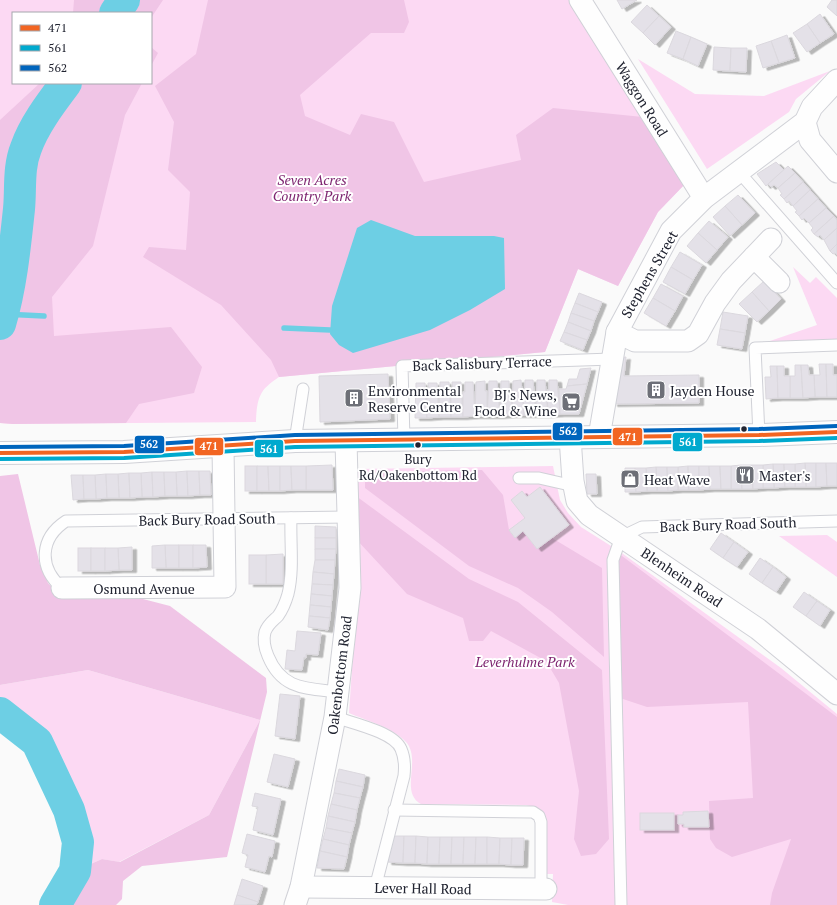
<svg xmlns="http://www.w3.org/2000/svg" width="837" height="905" font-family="'PT Serif',serif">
<defs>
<filter id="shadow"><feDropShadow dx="4.5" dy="2.5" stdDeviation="0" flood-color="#0004"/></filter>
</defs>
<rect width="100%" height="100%" fill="#fafafa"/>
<g fill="#fcd9f3" fill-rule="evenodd">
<path d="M0 0H569L685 184 658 212 618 286 578 269 545 352 279 377C259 390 257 398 256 422L13 424 0 423ZM13 13H151V83H13Z"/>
<polygon points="638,59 695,94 764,96 830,71 796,99 789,112 707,169"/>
<polygon points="793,267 810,283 816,277 837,298 837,340 767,342 817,325"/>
<path d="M553 466 560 500 568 513 581 527 619 551 781 668 837 714V905H568L552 902 553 874H547V821C543 810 537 808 526 805L421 804C399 792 422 760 406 742 392 727 367 721 349 713L358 581 355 469Z"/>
<polygon points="827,535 837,542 837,577 779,536"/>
<polygon points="88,670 260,720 209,815 119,862 102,859 75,871 78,842 69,810 37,742 0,713 0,685"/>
</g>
<g fill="#f0c5e6">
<polygon points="74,0 163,0 151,18 151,13 73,13"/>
<polygon points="208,0 404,0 409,22 404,33 371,33 300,95 305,116 350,135 361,114 394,122 424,182 521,160 516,135 553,108 643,117 685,184 658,212 618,286 578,269 545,352 279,377 271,360 221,305 143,257 149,247 186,250 190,192 168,170 174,122 155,86 196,54"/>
<polygon points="151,47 158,53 151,66"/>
<polygon points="40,83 142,83 125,115 93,246 52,297 54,336 171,327 202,367 194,393 139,404 126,423 13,424 0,423 0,120"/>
<polygon points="482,470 503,495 509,530 514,537 523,531 537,549 552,538 602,568 604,657 552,612 518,588 469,566 365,488 365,472"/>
<polygon points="18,474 40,565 48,583 62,597 143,599 170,606 266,678 267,692 227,857 142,866 123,881 122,899 116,905 55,905 75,871 102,859 120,862 209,815 260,720 88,670 0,685 0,476"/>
<polygon points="356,496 469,579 518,602 602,670 609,839 596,854 581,856 574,839 579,791 559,683 546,661 491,631 483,641 469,641 463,618 407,594 356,539"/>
<polygon points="618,553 837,717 837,905 770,905 772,893 791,839 732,857 716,848 710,839 709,801 753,798 748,702 647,707 617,697"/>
</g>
<polygon fill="#6dcfe4" points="371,220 415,236 494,236 504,238 505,289 470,310 430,330 353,353 339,345 330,334 332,306 357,228"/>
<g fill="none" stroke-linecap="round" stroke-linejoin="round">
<g stroke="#6dcfe4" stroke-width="5.5">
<polyline points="3,314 44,316"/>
<polyline points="284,328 330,330"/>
</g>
<g stroke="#6dcfe4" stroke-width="32">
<polyline points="115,13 124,0"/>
<path d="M0 324C11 287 15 247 19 209 21 189 18 168 26 148 34 125 51 103 66 83"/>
<polyline points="0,713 37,742 69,810 78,842 75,871 55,905"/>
</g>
</g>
<g fill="#e4e1e8" stroke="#dbd8de" filter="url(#shadow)">
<polygon points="617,0 637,0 622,9"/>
<polygon points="832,0 837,0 837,16 827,7"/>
<polygon points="647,5 659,16 643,33 631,22"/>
<polygon points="820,14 834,34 820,43 807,24"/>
<polygon points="659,16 671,27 655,45 643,33"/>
<polygon points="807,24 820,43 807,52 793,33"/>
<polygon points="676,31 691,37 683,59 667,53"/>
<polygon points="787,35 795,58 779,63 771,41"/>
<polygon points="691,37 707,44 698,66 683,59"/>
<polygon points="771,41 779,63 763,68 756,46"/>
<polygon points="714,47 731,48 730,71 713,70"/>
<polygon points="731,48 747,48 746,72 730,71"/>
<polygon points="776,162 784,170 766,186 757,174"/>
<polygon points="788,166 795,173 778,188 774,185 771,187 768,184"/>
<polygon points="795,173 803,182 784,199 780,195 782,194 778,188"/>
<polygon points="803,182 810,190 793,206 789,201 787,203 784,199"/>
<polygon points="810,190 818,199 799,216 795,212 797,211 793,206"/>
<polygon points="738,195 755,213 742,225 725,206"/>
<polygon points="818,199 826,208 809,223 804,218 802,220 799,216"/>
<polygon points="725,206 742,225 730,236 713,217"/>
<polygon points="826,208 834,216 814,234 811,230 813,228 809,223"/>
<polygon points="834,216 837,220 837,228 824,240 820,235 818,237 814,234"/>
<polygon points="709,221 728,237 717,250 698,233"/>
<polygon points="837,228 837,244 830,251 824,240"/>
<polygon points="698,233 717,250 706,263 687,246"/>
<polygon points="837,244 837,255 835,253 833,254 830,251"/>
<polygon points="680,252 702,265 693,280 671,267"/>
<polygon points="671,267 693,280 685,294 663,282"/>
<polygon points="764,281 781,299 769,311 752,292"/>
<polygon points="661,284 683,296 675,311 653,298"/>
<polygon points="752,292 769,311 757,322 739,304"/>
<polygon points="579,293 602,302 598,312 575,303"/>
<polygon points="653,298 675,311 666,326 644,313"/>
<polygon points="575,303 598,312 594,321 571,313"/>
<polygon points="723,312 748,316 745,333 720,329"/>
<polygon points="571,313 594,321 591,331 568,322"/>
<polygon points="568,322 591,331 587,340 564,332"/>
<polygon points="720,329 745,333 742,349 717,345"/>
<polygon points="564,332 587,340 583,350 560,341"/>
<polygon points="626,357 624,376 699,375 699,403 613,404 616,358"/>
<polygon points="819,364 826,364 827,397 815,397 814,375 820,375"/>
<polygon points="826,364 833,364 833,375 837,375 837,397 827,397"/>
<polygon points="795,365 801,365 803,398 790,398 790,376 795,376"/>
<polygon points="801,365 808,365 809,375 814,375 815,397 803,398"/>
<polygon points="770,366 777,366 778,398 766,399 765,377 771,377"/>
<polygon points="777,366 784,366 784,376 790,376 790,398 778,398"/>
<polygon points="591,368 587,384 567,386 569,379 577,379 580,369"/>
<polygon points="388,374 390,419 320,422 319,376"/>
<polygon points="521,380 524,415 512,415 513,381"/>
<polygon points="525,380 533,380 536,415 524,415 523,390 525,390"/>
<polygon points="537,380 545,380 548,415 536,415"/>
<polygon points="549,380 557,380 560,414 548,415 547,390 549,390"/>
<polygon points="485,381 485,391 487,391 487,416 475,416 476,382"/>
<polygon points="489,381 497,381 500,416 487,416"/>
<polygon points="501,381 509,381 509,391 511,391 512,415 500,416"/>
<polygon points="440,382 449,382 451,417 439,417"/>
<polygon points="452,382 461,382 463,417 451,417 451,392 453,392"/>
<polygon points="465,382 473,382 475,416 463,417 463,392 465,392"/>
<polygon points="416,383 425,383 427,418 415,418"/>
<polygon points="428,383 437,383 439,417 427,418 427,392 429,392"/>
<polygon points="587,384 579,414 560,414 559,389 566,389 567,386"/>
<polygon points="805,463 816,463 816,487 806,487"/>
<polygon points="805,463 806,487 795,487 795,464"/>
<polygon points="816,463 826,463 827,486 816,487"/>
<polygon points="826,463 837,463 837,486 827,486"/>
<polygon points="773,464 784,464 785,487 774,488"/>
<polygon points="773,464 774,488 763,488 763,465"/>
<polygon points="784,464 795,464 795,487 785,487"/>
<polygon points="332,465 333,490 306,490 306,466"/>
<polygon points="741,465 742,489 731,489 731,466"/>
<polygon points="741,465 752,465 753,489 742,489"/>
<polygon points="752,465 763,465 763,488 753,489"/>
<rect x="245" y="466" width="12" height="25"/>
<polygon points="257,466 268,466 269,491 257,491"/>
<polygon points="268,466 280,466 280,491 269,491"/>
<polygon points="280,466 291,466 292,490 280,491"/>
<polygon points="291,466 306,466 306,490 292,490"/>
<polygon points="688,466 689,490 678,490 678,467"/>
<polygon points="688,466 699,466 699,490 689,490"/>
<polygon points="699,466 709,466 710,489 699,490"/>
<polygon points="709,466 720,466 721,489 710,489"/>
<polygon points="720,466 731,466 731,489 721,489"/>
<polygon points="656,467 667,467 668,491 657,491"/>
<polygon points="656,467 657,491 647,491 646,468"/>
<polygon points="667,467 678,467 678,490 668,491"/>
<polygon points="625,468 635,468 636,492 625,492"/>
<polygon points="635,468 646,468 647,491 636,492"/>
<polygon points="187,471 188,496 177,496 176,472"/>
<polygon points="187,471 199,471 200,495 188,496"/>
<polygon points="199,471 210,471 211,495 200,495"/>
<polygon points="152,472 153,497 142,497 141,473"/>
<polygon points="152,472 164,472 165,496 153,497"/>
<polygon points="164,472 176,472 177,496 165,496"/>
<polygon points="129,473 130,498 119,498 118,474"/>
<polygon points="129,473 141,473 142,497 130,498"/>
<polygon points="106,474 107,498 96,499 95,475"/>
<polygon points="106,474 118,474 119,498 107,498"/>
<polygon points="586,474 596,474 597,494 587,494"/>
<polygon points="71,475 83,475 84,499 73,500"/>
<polygon points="83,475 95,475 96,499 84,499"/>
<polygon points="540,487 569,525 537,549 523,531 515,538 509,530 525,518 511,500 522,491 527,497"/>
<polygon points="315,526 336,527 336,538 315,538"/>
<polygon points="721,533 734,542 723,558 710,549"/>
<rect x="315" y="538" width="21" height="11"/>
<polygon points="734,542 748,552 737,567 723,558"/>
<polygon points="165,545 179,545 179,568 166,568"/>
<polygon points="165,545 166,568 152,568 152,546"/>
<rect x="179" y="545" width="14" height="23"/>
<polygon points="193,545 206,545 207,567 193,568"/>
<polygon points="132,547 132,570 119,570 118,548"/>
<rect x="78" y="548" width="13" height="23"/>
<rect x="91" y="548" width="14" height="23"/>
<polygon points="105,548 118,548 119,570 105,571"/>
<polygon points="315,549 336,549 335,560 315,560"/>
<polygon points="283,554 283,584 266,584 266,555"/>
<rect x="249" y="555" width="17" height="29"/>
<polygon points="760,558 773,567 762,583 749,574"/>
<polygon points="315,560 335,560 334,574 313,572"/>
<polygon points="773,567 786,577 776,592 762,583"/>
<polygon points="313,572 334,574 333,585 312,584"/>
<polygon points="312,584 333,585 332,596 311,594"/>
<polygon points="804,592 817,601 806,616 793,607"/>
<polygon points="311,594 332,596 331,607 310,605"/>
<polygon points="817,601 830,610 820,626 806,616"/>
<polygon points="310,605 331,607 330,618 309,616"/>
<polygon points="309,616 330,618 328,630 308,627"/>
<polygon points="297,631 321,633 318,655 306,654 306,658 304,657 302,670 285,669 287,650 295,651"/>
<polygon points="280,694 300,696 295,739 275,736"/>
<polygon points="274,754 295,759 288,787 267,782"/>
<polygon points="339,769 365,775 363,787 336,781"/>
<polygon points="336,781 363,787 360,798 334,793"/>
<polygon points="255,793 281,799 273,835 253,830 258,807 252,806"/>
<polygon points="334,793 360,798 357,810 331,804"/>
<polygon points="331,804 357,810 355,822 328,816"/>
<polygon points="708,811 709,827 684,827 684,824 678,824 678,815 683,815 683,812"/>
<rect x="640" y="813" width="34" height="17"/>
<polygon points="328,816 355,822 352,833 326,828"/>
<polygon points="326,828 352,833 349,845 323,839"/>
<polygon points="247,834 275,841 272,857 269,856 265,872 245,867 248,855 242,853"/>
<polygon points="392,836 404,836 403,863 387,862"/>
<polygon points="404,836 416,836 415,863 403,863"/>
<polygon points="416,836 428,837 427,864 415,863"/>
<polygon points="428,837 440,837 439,864 427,864"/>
<polygon points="440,837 452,837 451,864 439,864"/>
<polygon points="452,837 464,837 463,864 451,864"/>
<polygon points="464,837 476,837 475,864 463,864"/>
<polygon points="476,837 487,837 487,864 475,864"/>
<polygon points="487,837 500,838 499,864 487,864"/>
<polygon points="500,838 512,838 511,865 499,864"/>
<polygon points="512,838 524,838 523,865 511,865"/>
<polygon points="323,839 349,845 347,857 320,851"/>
<polygon points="320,851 347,857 344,869 317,868"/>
<polygon points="242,879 263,886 258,902 237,895"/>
<polygon points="237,895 258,902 256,905 234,905"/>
</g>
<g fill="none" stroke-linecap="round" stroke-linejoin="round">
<defs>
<g id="lane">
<polyline points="739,172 837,283"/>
<polyline points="759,435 755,348 837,345"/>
<polyline points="404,440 402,366 612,359"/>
<polyline points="295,441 303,389"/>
<polyline points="519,478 539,478 574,486"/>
<path d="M291 518C290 542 294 570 288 594 286 601 283 609 278 616 273 621 268 624 265 632 263 640 265 649 268 656 282 690 306 688 338 692"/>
<path d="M62 588C38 567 40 538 66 521L348 517"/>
<path d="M335 717C352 723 394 732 401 749 405 758 405 767 404 776L375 888"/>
<polyline points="394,810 533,812 539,816 541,822 541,889"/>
<polyline points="621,905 613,560 621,537 642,527 837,521"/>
</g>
<g id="street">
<polyline points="580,0 704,198"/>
<polyline points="805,122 810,140 837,172"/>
<polyline points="754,257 779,282"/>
<polyline points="617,332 635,341 688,341 698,334 715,303 731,281 771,239"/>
<polyline points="570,437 573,481 577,501 589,515 758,629 837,694"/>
<polyline points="599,437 617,332 671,231 704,198 805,122 812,107 837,80"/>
<polyline points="62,588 225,587 223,446"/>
<polyline points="301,887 546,889"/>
<polyline points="295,905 301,887 335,717 350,588 346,441"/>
</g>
<polyline id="highway" points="0,453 124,452 295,441 759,435 837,432"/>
</defs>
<use href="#lane" stroke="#d0d1d7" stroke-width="13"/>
<use href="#street" stroke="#d0d1d7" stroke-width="23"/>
<use href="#highway" stroke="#d0d1d7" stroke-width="24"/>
<use href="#lane" stroke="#fefefe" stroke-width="11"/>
<use href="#street" stroke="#fefefe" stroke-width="21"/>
<use href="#highway" stroke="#fefefe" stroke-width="22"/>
<defs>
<polyline id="bus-1" points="0,453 124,452 295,441 759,435 837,432"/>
<polyline id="bus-2" points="0,459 124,458 295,447 759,441 837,438"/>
<polyline id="bus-3" points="0,447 124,446 295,435 759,429 837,426"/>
</defs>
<use href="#bus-1" stroke="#fff" stroke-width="7"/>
<use href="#bus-2" stroke="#fff" stroke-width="7"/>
<use href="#bus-3" stroke="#fff" stroke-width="7"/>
<use href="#bus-1" stroke="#f26522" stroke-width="4"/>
<use href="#bus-2" stroke="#00a9ce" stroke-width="4"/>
<use href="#bus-3" stroke="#0065bd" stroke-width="4"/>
</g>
<defs>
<symbol id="building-square" viewBox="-11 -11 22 22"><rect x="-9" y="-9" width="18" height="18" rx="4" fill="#6d6f77" stroke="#fff"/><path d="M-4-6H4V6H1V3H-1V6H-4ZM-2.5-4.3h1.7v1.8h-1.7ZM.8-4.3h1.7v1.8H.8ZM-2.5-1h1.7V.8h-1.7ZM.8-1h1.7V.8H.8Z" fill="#fff"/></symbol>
<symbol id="supermarket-square" viewBox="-11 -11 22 22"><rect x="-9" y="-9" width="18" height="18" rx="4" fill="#6d6f77" stroke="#fff"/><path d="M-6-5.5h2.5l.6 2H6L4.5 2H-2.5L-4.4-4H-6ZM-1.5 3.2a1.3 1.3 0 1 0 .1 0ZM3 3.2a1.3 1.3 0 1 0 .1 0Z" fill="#fff"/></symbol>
<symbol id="restaurant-square" viewBox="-11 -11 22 22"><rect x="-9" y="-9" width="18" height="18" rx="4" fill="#6d6f77" stroke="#fff"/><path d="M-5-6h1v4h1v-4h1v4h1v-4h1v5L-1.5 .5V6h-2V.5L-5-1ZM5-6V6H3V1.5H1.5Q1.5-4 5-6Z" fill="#fff"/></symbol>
<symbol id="shop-square" viewBox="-11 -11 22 22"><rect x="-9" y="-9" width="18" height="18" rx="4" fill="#6d6f77" stroke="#fff"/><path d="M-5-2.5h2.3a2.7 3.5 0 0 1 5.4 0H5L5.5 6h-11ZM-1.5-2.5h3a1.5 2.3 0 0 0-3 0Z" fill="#fff"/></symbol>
</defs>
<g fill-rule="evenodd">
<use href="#building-square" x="645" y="379" width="22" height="22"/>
<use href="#building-square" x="343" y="387" width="22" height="22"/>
<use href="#supermarket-square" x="560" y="391" width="22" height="22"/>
<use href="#restaurant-square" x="734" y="464" width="22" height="22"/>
<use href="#shop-square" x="619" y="468" width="22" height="22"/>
</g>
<g fill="#212431" stroke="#fff" stroke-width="1.5">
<circle cx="744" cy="429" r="3.5"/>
<circle cx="418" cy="445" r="3.5"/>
</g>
<g text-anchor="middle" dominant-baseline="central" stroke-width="4" stroke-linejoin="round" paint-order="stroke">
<g font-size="13" fill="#212431" stroke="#fff">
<text x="418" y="459">Bury<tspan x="418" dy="16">Rd/Oakenbottom Rd</tspan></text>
</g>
<g font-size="14" fill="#212431" stroke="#fff">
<text transform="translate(642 99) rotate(58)">Waggon Road</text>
<text transform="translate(649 274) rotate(-60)">Stephens Street</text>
<text transform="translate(482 363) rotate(-2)">Back Salisbury Terrace</text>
<text transform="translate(207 519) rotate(-1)">Back Bury Road South</text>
<text transform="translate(728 524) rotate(-2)">Back Bury Road South</text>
<text transform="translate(682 577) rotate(34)">Blenheim Road</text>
<text x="144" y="588">Osmund Avenue</text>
<text transform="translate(339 675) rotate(-83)">Oakenbottom Road</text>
<text transform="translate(423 888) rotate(1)">Lever Hall Road</text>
</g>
<g font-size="14" font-style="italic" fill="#7e2570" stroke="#fff">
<text x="312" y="179">Seven Acres<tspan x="312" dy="16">Country Park</tspan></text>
<text x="525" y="661">Leverhulme Park</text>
</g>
<g font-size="14" fill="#212431" stroke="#fff" text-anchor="start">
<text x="368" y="390">Environmental<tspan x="368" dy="16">Reserve Centre</tspan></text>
<text x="670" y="390">Jayden House</text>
<text x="557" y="394" text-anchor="end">BJ's News,<tspan x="557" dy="16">Food &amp; Wine</tspan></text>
<text x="759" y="475">Master's</text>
<text x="644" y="479">Heat Wave</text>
</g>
</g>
<g stroke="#fff" stroke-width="1.5">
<rect x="552" y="422" width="31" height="19" rx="4" fill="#0065bd"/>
<rect x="612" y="427" width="31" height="19" rx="4" fill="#f26522"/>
<rect x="672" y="432" width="31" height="20" rx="4" fill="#00a9ce"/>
<rect x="134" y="435" width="31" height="19" rx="4" fill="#0065bd"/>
<rect x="194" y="437" width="30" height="19" rx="4" fill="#f26522"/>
<rect x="254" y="439" width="30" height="19" rx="4" fill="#00a9ce"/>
</g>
<g font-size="11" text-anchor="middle" font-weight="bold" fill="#fff">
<text x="568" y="435">562</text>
<text x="628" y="441">471</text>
<text x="688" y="446">561</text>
<text x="149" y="448">562</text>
<text x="209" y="450">471</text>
<text x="269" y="453">561</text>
</g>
<rect x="12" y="12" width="140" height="72" fill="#ffffff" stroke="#a6a7ad"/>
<rect x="20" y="25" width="20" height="6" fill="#f26522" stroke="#a6a7ad"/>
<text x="48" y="32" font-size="12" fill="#212431">471</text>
<rect x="20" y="45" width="20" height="6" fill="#00a9ce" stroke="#a6a7ad"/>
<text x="48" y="52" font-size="12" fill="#212431">561</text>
<rect x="20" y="65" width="20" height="6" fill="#0065bd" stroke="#a6a7ad"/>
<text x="48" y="72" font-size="12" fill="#212431">562</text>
</svg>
